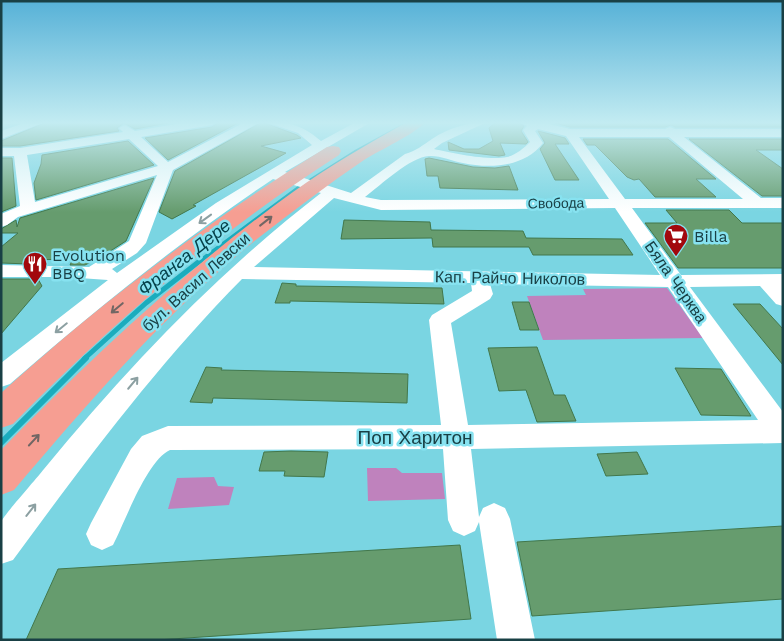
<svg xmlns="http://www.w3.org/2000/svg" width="784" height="641" font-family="'Work Sans',sans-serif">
<rect width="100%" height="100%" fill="#7ad5e2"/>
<g fill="#bf82bd">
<polygon points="667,288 703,338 543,340 527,296 586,295 583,289"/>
<polygon points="367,468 396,468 402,473 442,473 445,499 368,501"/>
<polygon points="214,477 218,486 234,487 229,505 168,509 177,478"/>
</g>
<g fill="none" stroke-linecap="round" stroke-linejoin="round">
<polyline stroke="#1bacbd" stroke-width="3" points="304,184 356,151 405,124"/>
<polyline stroke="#1bacbd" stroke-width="4" points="200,261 305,183"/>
<polyline stroke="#1bacbd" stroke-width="5" points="84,359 146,303 201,260"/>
<polyline stroke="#1bacbd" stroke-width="6" points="1,443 86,358"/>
</g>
<g fill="#669c6e" stroke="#42774b">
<polygon points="47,122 174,122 135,129 124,123 117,128 119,131 20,146 1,146 1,141"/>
<polygon points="219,122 240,122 168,160 145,138 212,127"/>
<polygon points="262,122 297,135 301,138 261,146 286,153 193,205 196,206 172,219 159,212 175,171"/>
<polygon points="496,122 518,122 524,126 521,131 528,142 526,144 500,143 505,155 499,156 449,150 448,142 464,149 479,149 493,141 489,128"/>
<polygon points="551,122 783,122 783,127 675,127 671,125 665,127 570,127"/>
<polygon points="538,131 565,138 569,144 555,144 579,180 555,180 540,149 545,143"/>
<polygon points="583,139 668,139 716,179 696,179 716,197 655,197 639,179 634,180 627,177 595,145 587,145"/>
<polygon points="689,139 783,139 783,150 756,150 783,169 783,196 762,196"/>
<polygon points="128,141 154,165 36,200 34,183 41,164 42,155"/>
<polygon points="1,158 12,158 16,206 1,212"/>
<polygon points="429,158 473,167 495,168 509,166 518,190 440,188 438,176 427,176 425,159"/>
<polygon points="154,178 126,241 101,257 85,265 70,265 73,259 28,260 30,264 1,263 1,247 18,233 1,233 1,229 16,220 17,227 20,218"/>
<polygon points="666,210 729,210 742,223 783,223 783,268 678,268 645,223 677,223"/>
<polygon points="344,220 430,222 431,230 523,231 526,238 622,239 633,255 533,255 529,247 433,247 432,238 341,239"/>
<polygon points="1,279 38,279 42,286 1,334"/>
<polygon points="282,283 296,284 296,286 442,288 444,304 290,301 290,303 275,303"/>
<polygon points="512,302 529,302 539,330 520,330"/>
<polygon points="733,304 760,304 783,329 783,365"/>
<polygon points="537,347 554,395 565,395 576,421 537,422 526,390 499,391 488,348"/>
<polygon points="206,367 222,368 221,370 408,374 407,403 213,398 212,403 190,402"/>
<polygon points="675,368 721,369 751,416 701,415"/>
<polygon points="291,451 328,452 324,477 284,476 285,471 259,471 264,452"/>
<polygon points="637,452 648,474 606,476 597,454"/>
<polygon points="783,526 783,599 532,616 517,542"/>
<polygon points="460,545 471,619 157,640 26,640 58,569"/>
</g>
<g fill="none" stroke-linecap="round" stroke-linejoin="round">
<g fill="#fff" fill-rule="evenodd">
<polygon points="27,122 45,122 1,139 1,131"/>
<path d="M187 122H217L212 125 141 137 168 162 245 122H260L173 170 146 243 137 253 112 269 117 273 216 203 312 145 298 133 266 122C290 122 302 125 321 141L356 122H371L285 172 351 193 405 154C416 151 423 145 432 139 448 128 469 122 487 122L442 143 434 149C452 153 489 161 507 157 516 155 524 148 530 142L523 130 527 126 520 122H541L570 129H665L670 127 675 129H783V137H684L761 198H783V208H632L681 275 783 274V306L776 304 760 286 690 287 783 412V443L471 449 479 517 483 508 494 503 505 508 510 519 535 640H497L479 522 475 531 464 536 453 531 448 520 443 449 170 450C147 460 125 522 113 545L102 550 91 545 86 534 91 523 131 449 142 436 168 426 441 425 429 320 432 315 472 291 471 283 242 279C156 366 85 462 13 560L1 564C1 554 0 532 1 522 4 515 37 478 44 469 127 368 217 273 321 193L273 179C180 241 94 311 10 384L1 387V363L108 280 65 277H1V265L89 267 129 241 157 175 18 217 7 225 1 227V214L20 206 14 156H1V148H20L123 132 119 128 125 125 135 131ZM538 129 566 136 609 199 381 200 365 197C381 185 410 157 429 156 439 155 452 161 463 163 490 169 525 167 543 143L535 131ZM579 137H669L743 199H625ZM129 139 158 166 35 202 27 155ZM334 198 381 210 615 208 660 275 254 267ZM490 284 668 287 758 420 468 425 451 323 490 299 493 294Z"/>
</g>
<g fill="#f69e92" fill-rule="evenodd">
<path d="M407 122H425C417 133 378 151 364 160 327 185 292 212 257 239 166 312 89 402 14 490L1 495V450C92 357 187 268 293 192 329 166 368 144 407 122Z"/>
<path d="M333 146 339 147 341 151 339 155C216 234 115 320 13 424L1 428V393C103 301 211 219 327 147Z"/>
</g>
</g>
<defs><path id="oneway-shaft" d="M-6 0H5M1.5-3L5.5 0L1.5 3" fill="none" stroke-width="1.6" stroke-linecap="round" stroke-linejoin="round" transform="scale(1.25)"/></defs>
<g stroke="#8ca0a2">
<use href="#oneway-shaft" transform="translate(205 219) rotate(144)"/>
<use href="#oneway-shaft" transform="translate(61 328) rotate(141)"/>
<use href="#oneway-shaft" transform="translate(133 383) rotate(-50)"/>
<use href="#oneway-shaft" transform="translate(31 510) rotate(-52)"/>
</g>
<g stroke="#716664">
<use href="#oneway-shaft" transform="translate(266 221) rotate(-38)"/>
<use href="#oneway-shaft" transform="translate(117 308) rotate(140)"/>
<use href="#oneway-shaft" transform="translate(34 440) rotate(-47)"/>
</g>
<linearGradient id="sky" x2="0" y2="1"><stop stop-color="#56b1d7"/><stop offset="0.58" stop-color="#c3ecf2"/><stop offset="1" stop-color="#c3ecf2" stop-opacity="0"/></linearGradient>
<rect width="784" height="212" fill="url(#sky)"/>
<defs>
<symbol id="supermarket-pin" viewBox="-11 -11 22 30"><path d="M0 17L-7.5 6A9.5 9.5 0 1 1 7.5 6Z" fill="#a2080d" stroke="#87e2f0"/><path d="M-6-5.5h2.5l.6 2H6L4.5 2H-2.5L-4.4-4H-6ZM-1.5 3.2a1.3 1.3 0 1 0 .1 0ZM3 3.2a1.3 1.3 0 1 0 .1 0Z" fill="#fff"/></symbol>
<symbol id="restaurant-pin" viewBox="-11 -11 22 30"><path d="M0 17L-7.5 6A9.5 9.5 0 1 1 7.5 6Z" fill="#a2080d" stroke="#87e2f0"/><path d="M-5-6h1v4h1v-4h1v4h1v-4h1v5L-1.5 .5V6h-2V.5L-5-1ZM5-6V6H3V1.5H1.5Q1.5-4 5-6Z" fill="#fff"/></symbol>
</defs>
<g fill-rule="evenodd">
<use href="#supermarket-pin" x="662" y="222" width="28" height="38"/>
<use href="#restaurant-pin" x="21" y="250" width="28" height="38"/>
</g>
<g text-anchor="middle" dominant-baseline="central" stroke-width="5" stroke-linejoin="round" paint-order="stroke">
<g font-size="14" fill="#194045" stroke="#87e2f0">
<text transform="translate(556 203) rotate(-1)">Свобода</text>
</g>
<g font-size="16" fill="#194045" stroke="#87e2f0" text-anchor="start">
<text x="694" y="236">Billa</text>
<text x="52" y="255">Evolution<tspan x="52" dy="18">BBQ</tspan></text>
</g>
<g font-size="16" fill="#194045" stroke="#87e2f0">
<text transform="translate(510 278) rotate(1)">Кап. Райчо Николов</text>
<text transform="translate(196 282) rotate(-42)">бул. Васил Левски</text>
<text transform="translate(676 282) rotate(55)">Бяла Черква</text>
</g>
<g font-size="18" font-style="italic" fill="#06424a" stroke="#87e2f0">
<text transform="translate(184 257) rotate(-38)">Франга Дере</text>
</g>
<g font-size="19" fill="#194045" stroke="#87e2f0">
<text x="415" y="437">Поп Харитон</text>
</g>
</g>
<rect width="784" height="641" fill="none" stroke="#194045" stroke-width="5"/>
</svg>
